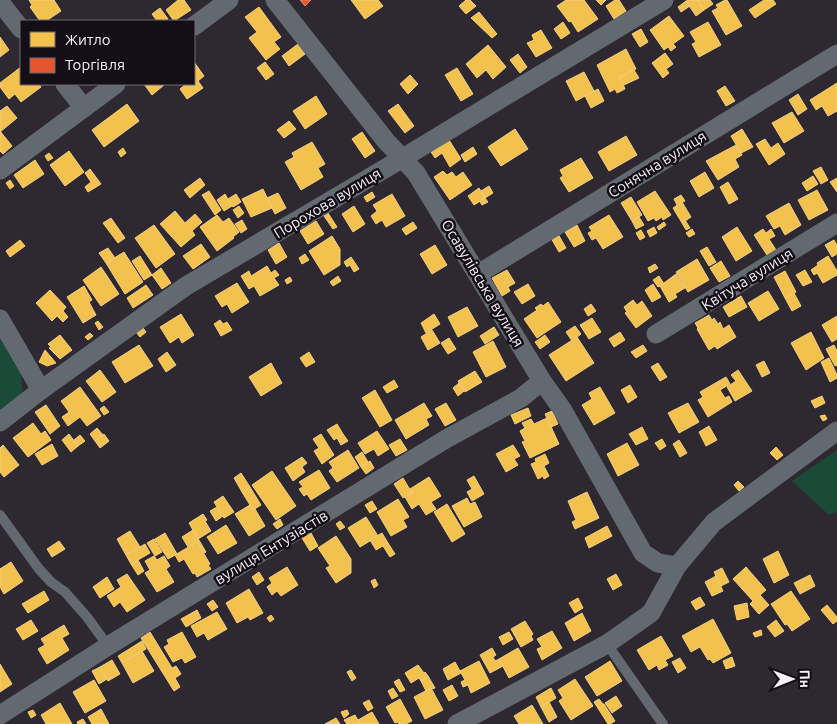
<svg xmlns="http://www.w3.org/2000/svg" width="837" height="724" font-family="Ubuntu,sans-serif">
<rect width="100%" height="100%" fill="#2e2830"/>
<g fill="#1c4a38">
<polygon points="0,328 20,362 23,395 0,414"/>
<polygon points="837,450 837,512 829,515 792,481"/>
</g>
<g fill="#f2c14e" stroke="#f4cf82">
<polygon points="29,0 54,0 61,11 46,21 40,21 30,7 32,5"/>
<polygon points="178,0 184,0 191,10 174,21 166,10"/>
<polygon points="351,0 378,0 383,6 365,19"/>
<polygon points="466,0 470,0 476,6 466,14 459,6"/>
<polygon points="566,0 584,0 598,19 578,32 571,21 569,22 557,6"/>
<polygon points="596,0 606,0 601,5"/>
<polygon points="615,0 619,0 626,11 614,19 606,6"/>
<polygon points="688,0 697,0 704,10 696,16 686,1"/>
<polygon points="697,0 710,0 713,4 704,10"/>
<polygon points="725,0 727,0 742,26 726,35 712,11 718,8 716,5"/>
<polygon points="764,0 773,0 776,4 755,18 749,10"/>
<polygon points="686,1 690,6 681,12 678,7"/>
<polygon points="259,7 281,37 274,42 280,49 266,60 249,38 257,32 245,17"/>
<polygon points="160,8 168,19 164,21 157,21 152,14"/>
<polygon points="479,12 497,34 492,38 471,18"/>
<polygon points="669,16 684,36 673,44 676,47 671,51 668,47 664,50 650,30"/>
<polygon points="563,22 570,33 561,39 554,29"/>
<polygon points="708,22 721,45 699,57 692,44 696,42 690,32"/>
<polygon points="641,29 648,42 640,47 632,34"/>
<polygon points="541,30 552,48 536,57 527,43 534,40 532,35"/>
<polygon points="0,37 9,50 0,57"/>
<polygon points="298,44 305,54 289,66 282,56"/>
<polygon points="488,45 506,67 493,79 486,70 477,78 466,64"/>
<polygon points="626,49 636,69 620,77 625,89 617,93 615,89 610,92 597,65"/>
<polygon points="665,53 673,64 666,69 669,73 663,78 652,63"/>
<polygon points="518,54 527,67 520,73 510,60"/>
<polygon points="194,62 204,76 198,81 203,88 187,99 180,89 186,84 194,84"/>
<polygon points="265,62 274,74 266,80 257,68"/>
<polygon points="21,67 21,84 39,84 41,87 21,102 15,94 9,99 0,87 0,83"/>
<polygon points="457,68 473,94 461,101 445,75"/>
<polygon points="634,70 639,78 624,85 620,77"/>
<polygon points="584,72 594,91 576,101 566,81"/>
<polygon points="410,75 418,84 408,94 400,84"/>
<polygon points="837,83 837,111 828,116 822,106 816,110 810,100"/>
<polygon points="144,84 163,84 164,85 152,95"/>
<polygon points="725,86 735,101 726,106 717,91"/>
<polygon points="598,89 604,101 591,108 585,96"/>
<polygon points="798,94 807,109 798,115 789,100"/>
<polygon points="316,96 327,114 305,129 293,111"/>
<polygon points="127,104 139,121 104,147 92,130"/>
<polygon points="398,104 414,126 405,133 388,111"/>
<polygon points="7,106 17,118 0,132 0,111"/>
<polygon points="792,112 804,131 784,143 772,123"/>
<polygon points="289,121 296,129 284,138 277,130"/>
<polygon points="515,129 528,149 501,166 488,147"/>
<polygon points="742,129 753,147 741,153 731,136"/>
<polygon points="0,131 12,146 3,154 0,151"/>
<polygon points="362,132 375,151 365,158 352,139"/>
<polygon points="626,136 637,155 609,171 598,152"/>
<polygon points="765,139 771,148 778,143 785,154 769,165 756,144"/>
<polygon points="449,140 461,159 450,167 442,153 435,158 431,152"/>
<polygon points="312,142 325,164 318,168 323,177 301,190 285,162 294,157 292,153"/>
<polygon points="736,145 742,155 735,159 739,167 718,180 706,161"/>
<polygon points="473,147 477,154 465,162 461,155"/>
<polygon points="123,148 126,153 121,157 118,152"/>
<polygon points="69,151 84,172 65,186 50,165"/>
<polygon points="49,153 53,158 48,161 45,156"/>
<polygon points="581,158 593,178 569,192 560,178 563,176 560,170"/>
<polygon points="35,160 44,174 23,188 14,175"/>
<polygon points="821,167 828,180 821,184 813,171"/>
<polygon points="90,169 101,184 88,192 85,187 91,182 85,173"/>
<polygon points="443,171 447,175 452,172 456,177 463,172 472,185 450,200 434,177"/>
<polygon points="705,172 714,188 699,197 690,181"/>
<polygon points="813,176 818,184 807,191 802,183"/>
<polygon points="200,178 205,185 190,198 184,190"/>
<polygon points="837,178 837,192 830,182"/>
<polygon points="10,180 14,186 10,189 6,183"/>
<polygon points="728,182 738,199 729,204 720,187"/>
<polygon points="489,186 493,193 485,198 481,191"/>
<polygon points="479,188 485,198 474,205 468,196"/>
<polygon points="263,189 272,208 251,217 242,199"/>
<polygon points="817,190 828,210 809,220 798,200"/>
<polygon points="209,191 221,210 215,215 202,195"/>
<polygon points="655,191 671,215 663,220 662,217 656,221 654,218 648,221 637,202"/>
<polygon points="372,192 375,197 367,202 364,197"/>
<polygon points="278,193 286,208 275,214 267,198"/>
<polygon points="225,194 232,206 224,211 217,200"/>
<polygon points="236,194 241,202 233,207 228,199"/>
<polygon points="392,194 405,216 386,227 382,220 376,224 371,216 377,211 373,205"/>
<polygon points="681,195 685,201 677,205 674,199"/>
<polygon points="631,197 642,215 632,221 621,203"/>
<polygon points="485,198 488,202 482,205 480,202"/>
<polygon points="682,202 691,217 682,223 673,208"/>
<polygon points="789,203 801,225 785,235 780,226 774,229 766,216"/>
<polygon points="239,206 244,213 238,218 233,210"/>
<polygon points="354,206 365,224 353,232 342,214"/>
<polygon points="175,211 185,223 195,214 202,222 192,231 195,235 181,247 160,224"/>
<polygon points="328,213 337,227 333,229 324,216"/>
<polygon points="217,215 223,222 229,218 239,232 233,237 234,238 217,251 200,227"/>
<polygon points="609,215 623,237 603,249 596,238 592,240 588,233 592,231 589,227"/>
<polygon points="639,217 644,225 636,229 632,221"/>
<polygon points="111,218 125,238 118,243 103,223"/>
<polygon points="242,220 247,229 241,233 235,224"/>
<polygon points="685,220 690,228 686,230 682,223"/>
<polygon points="316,221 324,234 308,244 300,231"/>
<polygon points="413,222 417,228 406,235 402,229"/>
<polygon points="664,222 666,225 659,230 657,227"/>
<polygon points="154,225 175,254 156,268 135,238"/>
<polygon points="577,225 585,241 574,247 565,232"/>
<polygon points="654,227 657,233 650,237 647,231"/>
<polygon points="737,227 752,251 736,261 722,237"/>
<polygon points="692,229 695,234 689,237 686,233"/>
<polygon points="763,229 766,233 771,229 775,236 769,239 776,250 767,255 754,235"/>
<polygon points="641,230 645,237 640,240 636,233"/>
<polygon points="558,234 566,248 559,252 551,238"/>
<polygon points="332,236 340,249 340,265 324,275 309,251"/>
<polygon points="20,240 25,246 10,257 6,251"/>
<polygon points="834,240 837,245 837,254 832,257 825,245"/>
<polygon points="279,243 287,257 276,264 268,250"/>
<polygon points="201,244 210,257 193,269 183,256"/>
<polygon points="435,245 447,265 432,274 420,254"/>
<polygon points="707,247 716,262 709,266 700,251"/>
<polygon points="108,248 115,258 106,263 99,253"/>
<polygon points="124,252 143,282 125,294 106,263"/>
<polygon points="305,254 309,260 302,264 299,258"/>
<polygon points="140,256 152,275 144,280 132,261"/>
<polygon points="828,256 837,271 837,275 823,283 817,273 814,275 811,270 818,265 817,263"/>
<polygon points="351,257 359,269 354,272 350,265 347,267 344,262"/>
<polygon points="697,259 709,280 688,292 676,272"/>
<polygon points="721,261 730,276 719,282 710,268"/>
<polygon points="655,264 658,268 650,273 648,268"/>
<polygon points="267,266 271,273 275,270 279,275 274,278 279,285 260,296 254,286 249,289 241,276 249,271 251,276"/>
<polygon points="101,267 119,294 101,306 83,280"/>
<polygon points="161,268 171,283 162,289 152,275"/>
<polygon points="507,270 515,283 508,287 510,291 502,296 492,278"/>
<polygon points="805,270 812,282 803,286 796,275"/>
<polygon points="785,271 796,292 785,298 774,277"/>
<polygon points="676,274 685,288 675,294 677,297 669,302 660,286"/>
<polygon points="338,276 341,281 333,286 330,282"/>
<polygon points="659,276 664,284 658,287 653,280"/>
<polygon points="290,277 292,281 287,284 285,280"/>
<polygon points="237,283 249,302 232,313 227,304 222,307 215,296"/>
<polygon points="528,284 535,296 522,304 514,292"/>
<polygon points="653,284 661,297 652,302 645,290"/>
<polygon points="146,285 153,295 133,308 127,298"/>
<polygon points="84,286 92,300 89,302 96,315 83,323 67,297"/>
<polygon points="50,290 66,307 63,311 68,317 63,322 57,316 52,321 36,303"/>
<polygon points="768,291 779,309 759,321 748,303"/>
<polygon points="794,293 801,306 792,311 785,298"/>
<polygon points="741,296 747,307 729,317 723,307"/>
<polygon points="633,300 637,305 642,301 652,316 636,328 625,313 627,312 624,307"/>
<polygon points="548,302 561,322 537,338 524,319 537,310 535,308 541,304 543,306"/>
<polygon points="591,304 596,311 588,316 584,309"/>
<polygon points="467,307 478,326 458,337 448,317"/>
<polygon points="181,314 194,335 182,343 179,337 170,343 160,327"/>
<polygon points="434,314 440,324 426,333 421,323"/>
<polygon points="709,315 712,320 714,318 718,324 720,322 723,329 729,325 736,337 717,349 715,346 709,350 697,329 698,328 695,323"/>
<polygon points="837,316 837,339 832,342 822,325"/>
<polygon points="592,318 601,332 589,339 580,325"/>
<polygon points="220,320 223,324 227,322 232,330 221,336 214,324"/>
<polygon points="98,321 103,327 99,330 95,323"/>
<polygon points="575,326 581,334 572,341 566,332"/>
<polygon points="494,327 499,335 485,344 480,336"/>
<polygon points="143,328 146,332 140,337 136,332"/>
<polygon points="432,330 440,343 428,350 421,337"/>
<polygon points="620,332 625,340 614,347 609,339"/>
<polygon points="811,332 824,358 806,370 791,343"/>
<polygon points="90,333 93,336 88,340 85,337"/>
<polygon points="60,335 72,350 60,359 49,348 51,347 48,344"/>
<polygon points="545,335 550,342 540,349 535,342"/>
<polygon points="577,337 594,363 566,381 549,355"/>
<polygon points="449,338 456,349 448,354 441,343"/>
<polygon points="493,341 506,367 486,377 473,352"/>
<polygon points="139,345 153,366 125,383 112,362"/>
<polygon points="643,345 647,351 636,358 631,352"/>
<polygon points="834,345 837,351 837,365 835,366 826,349"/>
<polygon points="45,350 56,363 47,366 39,362"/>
<polygon points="167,352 176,365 166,372 158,359"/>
<polygon points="309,352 315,362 306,367 300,358"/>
<polygon points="829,358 837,375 837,378 830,382 821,362"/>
<polygon points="764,361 770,373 762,377 756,365"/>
<polygon points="271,363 282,383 261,396 249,377"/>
<polygon points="658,363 667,377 660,381 651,367"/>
<polygon points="100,370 116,392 102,402 86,381"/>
<polygon points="738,370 752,391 735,401 727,387 736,381 731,375"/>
<polygon points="475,371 482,382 465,392 458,381"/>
<polygon points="726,377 730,384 720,390 725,398 729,396 732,402 708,417 698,400 703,397 700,392"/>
<polygon points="394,380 398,387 387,393 383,387"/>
<polygon points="459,383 464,391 458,396 453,388"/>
<polygon points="630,385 637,397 628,403 621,390"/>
<polygon points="80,387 101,416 87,426 80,417 68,426 62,417 69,412 61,401"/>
<polygon points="600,387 615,413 594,425 582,405 592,399 589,393"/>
<polygon points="375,390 392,420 380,427 362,398"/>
<polygon points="822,396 825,403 815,408 811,401"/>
<polygon points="424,403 432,416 426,419 429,425 406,439 395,420"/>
<polygon points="446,403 456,420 445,426 435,409"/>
<polygon points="688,403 699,422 679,433 668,413"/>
<polygon points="46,405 60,426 50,434 35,412"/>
<polygon points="104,406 109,412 104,415 100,409"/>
<polygon points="528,408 531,416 515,424 511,415"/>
<polygon points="552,411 558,424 551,427 545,414"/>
<polygon points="825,415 827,419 823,421 820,416"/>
<polygon points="547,418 559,444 530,458 522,442 525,441 520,431 525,428 522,423 531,419 534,424"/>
<polygon points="33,423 41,434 45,431 51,440 28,457 13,438"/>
<polygon points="337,424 343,434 334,440 327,430"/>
<polygon points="709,426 717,440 706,446 699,432"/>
<polygon points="642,427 648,439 636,445 629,434"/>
<polygon points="97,428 103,435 95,441 90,434"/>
<polygon points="377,431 389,449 378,456 374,449 365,454 358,443"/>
<polygon points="69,434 78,446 71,452 62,440"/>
<polygon points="104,434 109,441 100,448 95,441"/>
<polygon points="321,434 334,455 322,464 314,451 319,448 313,439"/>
<polygon points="343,434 348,441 341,445 337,438"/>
<polygon points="80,435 85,441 78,446 74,440"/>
<polygon points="400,439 407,450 396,456 389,445"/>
<polygon points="662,439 666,446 660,450 655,443"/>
<polygon points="679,440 687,453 680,457 673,444"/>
<polygon points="627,443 639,465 618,476 607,454"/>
<polygon points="52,444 58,456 42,465 35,454"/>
<polygon points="3,445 19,465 4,477 0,472 0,448"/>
<polygon points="513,445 520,456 514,459 518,465 506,472 496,454"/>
<polygon points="776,447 783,455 777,460 770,453"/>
<polygon points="348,450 359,468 337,482 329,471 333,468 329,462"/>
<polygon points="362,452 368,462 361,467 355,457"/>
<polygon points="545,454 549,463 544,466 549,476 544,479 543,476 538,479 531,464 536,462 535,459"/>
<polygon points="302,457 307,463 302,467 305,472 293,481 285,468"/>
<polygon points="370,461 374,468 366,474 361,467"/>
<polygon points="319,470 330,488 311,500 307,494 304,496 299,489 303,487 299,482"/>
<polygon points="272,471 296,506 276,520 252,485"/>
<polygon points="241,473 250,487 242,492 234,478"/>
<polygon points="474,476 479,485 472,489 467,480"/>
<polygon points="429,477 441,496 431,502 436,509 426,515 419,504 412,509 405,497 412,493 410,489"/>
<polygon points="403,478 412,493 403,498 394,484"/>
<polygon points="738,481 744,487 739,491 734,485"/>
<polygon points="479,485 484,494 472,501 467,492"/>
<polygon points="250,487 261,505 253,510 242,492"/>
<polygon points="587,492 599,518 575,529 572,522 576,520 568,501"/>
<polygon points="223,496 234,512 224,518 214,502"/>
<polygon points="467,498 470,504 475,502 482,517 464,527 452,506"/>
<polygon points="398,499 409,517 403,520 407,527 391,536 377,512"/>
<polygon points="372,501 377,509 370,513 365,505"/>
<polygon points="447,504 465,534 452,542 434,512"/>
<polygon points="250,505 253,510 255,509 265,526 249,536 235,514"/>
<polygon points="217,507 223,516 216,521 210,511"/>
<polygon points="203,514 207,520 205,521 211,531 198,539 189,523"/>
<polygon points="366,517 378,536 360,547 348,528"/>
<polygon points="280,519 283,525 277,529 273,524"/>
<polygon points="340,521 345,527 340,530 336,524"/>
<polygon points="226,525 237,543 218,554 207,537"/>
<polygon points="607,526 612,536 589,548 585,538"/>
<polygon points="193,530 206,552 204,553 197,542 188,547 182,537"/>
<polygon points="130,531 140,547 126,555 117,539"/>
<polygon points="165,533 177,554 168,559 155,539"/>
<polygon points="311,533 318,546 310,551 302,538"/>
<polygon points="382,533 388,543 376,550 370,540"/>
<polygon points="336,536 351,559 351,573 336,583 326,568 330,566 318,548"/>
<polygon points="154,539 162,552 155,556 147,543"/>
<polygon points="59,541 65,549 52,557 47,549"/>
<polygon points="197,542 210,564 208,565 211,569 197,577 195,573 193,574 184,559 179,562 175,555"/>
<polygon points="388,543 395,554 390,557 383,546"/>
<polygon points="145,544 150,553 131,564 126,555"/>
<polygon points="778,551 789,575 774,583 763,559"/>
<polygon points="154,556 157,560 164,556 170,566 166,569 174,582 157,592 145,573 150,570 145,561"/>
<polygon points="138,560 144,571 138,575 131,564"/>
<polygon points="11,562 23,581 4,594 0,587 0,569"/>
<polygon points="287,567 298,585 281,596 277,591 272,595 267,587 272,583 269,578"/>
<polygon points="746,567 766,590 760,595 769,605 759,614 750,604 753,601 733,579"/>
<polygon points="722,568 729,582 721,586 714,572"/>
<polygon points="259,572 264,580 257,585 252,577"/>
<polygon points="127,574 145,600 127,612 120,602 114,607 107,596 121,587 117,580"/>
<polygon points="616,574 622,585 613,590 607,579"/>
<polygon points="810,575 815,586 800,594 794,583"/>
<polygon points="716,576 723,591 712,596 705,582"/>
<polygon points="107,577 114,589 100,598 93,587"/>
<polygon points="375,579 378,585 374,588 371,581"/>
<polygon points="249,589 263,613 250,620 248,617 237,623 226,603"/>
<polygon points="44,591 49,600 28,613 22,604"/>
<polygon points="791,591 810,619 792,631 787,624 785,625 771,604"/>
<polygon points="700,597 705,605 696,610 691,602"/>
<polygon points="578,598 583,608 575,613 569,603"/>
<polygon points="213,600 218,607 212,611 207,604"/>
<polygon points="747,603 749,617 737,620 734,606"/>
<polygon points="827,605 837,617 837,621 833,624 821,610"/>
<polygon points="197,610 201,618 186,627 181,619"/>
<polygon points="217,612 227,629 208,640 204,633 197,637 191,626"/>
<polygon points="582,613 591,631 574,641 565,623"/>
<polygon points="271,615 274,619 270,622 267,618"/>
<polygon points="713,619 731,653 713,663 710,659 708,660 700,647 691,652 682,636"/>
<polygon points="31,620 38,631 23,640 16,629"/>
<polygon points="776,620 784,631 775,637 767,627"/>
<polygon points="525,621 533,634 531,636 533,640 521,647 511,629"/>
<polygon points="64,625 69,634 62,638 69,650 47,664 38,649 45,645 41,639"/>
<polygon points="761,630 762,635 755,637 753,633"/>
<polygon points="552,631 562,648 542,660 537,649 542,647 537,639"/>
<polygon points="150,632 172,668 176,666 181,674 175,678 180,687 174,691 141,638"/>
<polygon points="182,632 196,657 185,663 182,658 173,662 164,647 169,644 167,640"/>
<polygon points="509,632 513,639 503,645 499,637"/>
<polygon points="661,636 673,656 665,660 668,665 659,670 657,665 649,670 637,650"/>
<polygon points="142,641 146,649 122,663 118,656"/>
<polygon points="492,648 496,655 493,657 495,661 499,659 503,666 490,673 480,655"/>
<polygon points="518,648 529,667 509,678 499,659"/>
<polygon points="142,651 154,671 133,683 122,663"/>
<polygon points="732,657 735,666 726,669 723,661"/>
<polygon points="680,658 686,668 678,673 672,662"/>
<polygon points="112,660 120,674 108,681 100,667"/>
<polygon points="479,661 490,683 471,693 468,685 463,687 461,682 465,680 460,671"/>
<polygon points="610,661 622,681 597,696 585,677"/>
<polygon points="455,662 461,673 448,680 443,669"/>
<polygon points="0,664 12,684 0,692"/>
<polygon points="418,665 424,673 425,672 428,676 421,681 419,678 411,683 405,673"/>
<polygon points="100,667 107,679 99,684 92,671"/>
<polygon points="351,670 356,678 352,681 347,672"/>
<polygon points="428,676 435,688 426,691 421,681"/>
<polygon points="399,679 405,690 400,692 394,682"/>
<polygon points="575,679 593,706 571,720 559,701 563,698 558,690"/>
<polygon points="94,680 106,701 85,713 73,692"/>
<polygon points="452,685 458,696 449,701 443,690"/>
<polygon points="393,688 398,696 392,699 388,691"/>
<polygon points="431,688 443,710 425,719 414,697"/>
<polygon points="551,688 556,698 541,707 536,697"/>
<polygon points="616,696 622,706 612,713 605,703"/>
<polygon points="400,699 412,721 406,724 399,724 398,722 395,723 386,707"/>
<polygon points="599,699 603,704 604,704 615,721 610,724 608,724 594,702"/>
<polygon points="369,700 373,708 368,711 363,703"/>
<polygon points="549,702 557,717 549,722 541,707"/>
<polygon points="60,703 72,724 46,724 41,715"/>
<polygon points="532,705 543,724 519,724 514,716"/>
<polygon points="101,709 109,724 92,724 88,717"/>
<polygon points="33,710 36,715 31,718 28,712"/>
<polygon points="347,710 349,714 344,718 341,712"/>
<polygon points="372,712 379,724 360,724 358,720"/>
<polygon points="355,715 360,724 347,724 344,720"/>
<polygon points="336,718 340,724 325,724"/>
<polygon points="83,719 86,724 78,724 77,722"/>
</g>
<polygon fill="#e4572e" stroke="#ea856b" points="300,0 311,0 305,6"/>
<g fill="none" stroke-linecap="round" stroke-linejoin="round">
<g stroke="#626971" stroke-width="10">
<polyline points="0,515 39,569 51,582 65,592 87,617 108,646"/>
<polyline points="607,644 663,724"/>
</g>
<g stroke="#626971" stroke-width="19">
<polyline points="275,0 386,141 416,173 542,381 562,409 643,553 658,563 677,566"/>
<polyline points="0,2 21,29"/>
<polyline points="194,26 229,0"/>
<polyline points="65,84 84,108"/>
<polyline points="0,170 116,84"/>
<polyline points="478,274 837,54"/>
<polyline points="0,319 41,390"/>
<polyline points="656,334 837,223"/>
<polyline points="0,422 41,390 186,286 403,158 664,0"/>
<polyline points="0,715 108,646 446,439 521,398 542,381"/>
<polyline points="457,724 607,644 651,613 677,566 714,522 837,431"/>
</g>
</g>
<g text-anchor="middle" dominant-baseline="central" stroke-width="5" stroke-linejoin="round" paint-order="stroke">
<g font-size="15" fill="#f7effa" stroke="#140f17">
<text transform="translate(657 164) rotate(-32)">Сонячна вулиця</text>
<text transform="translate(327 203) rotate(-31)">Порохова вулиця</text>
<text transform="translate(747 279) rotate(-32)">Квітуча вулиця</text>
<text transform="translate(483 283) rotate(59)">Осавулівська вулиця</text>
<text transform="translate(271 547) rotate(-31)">вулиця Ентузіастів</text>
</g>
</g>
<rect x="20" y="20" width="175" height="65" fill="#140f17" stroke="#6f6972"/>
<rect x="30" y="32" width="25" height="15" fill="#f2c14e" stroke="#6f6972"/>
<text x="65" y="45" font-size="15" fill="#f7effa">Житло</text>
<rect x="30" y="58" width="25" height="15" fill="#e4572e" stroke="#6f6972"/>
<text x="65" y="70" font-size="15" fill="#f7effa">Торгівля</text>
<g transform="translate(792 679) rotate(89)" stroke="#140f17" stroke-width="4" paint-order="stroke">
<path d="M0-4L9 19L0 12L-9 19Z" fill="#f7effa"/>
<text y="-8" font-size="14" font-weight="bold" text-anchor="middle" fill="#f7effa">Пн</text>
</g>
</svg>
